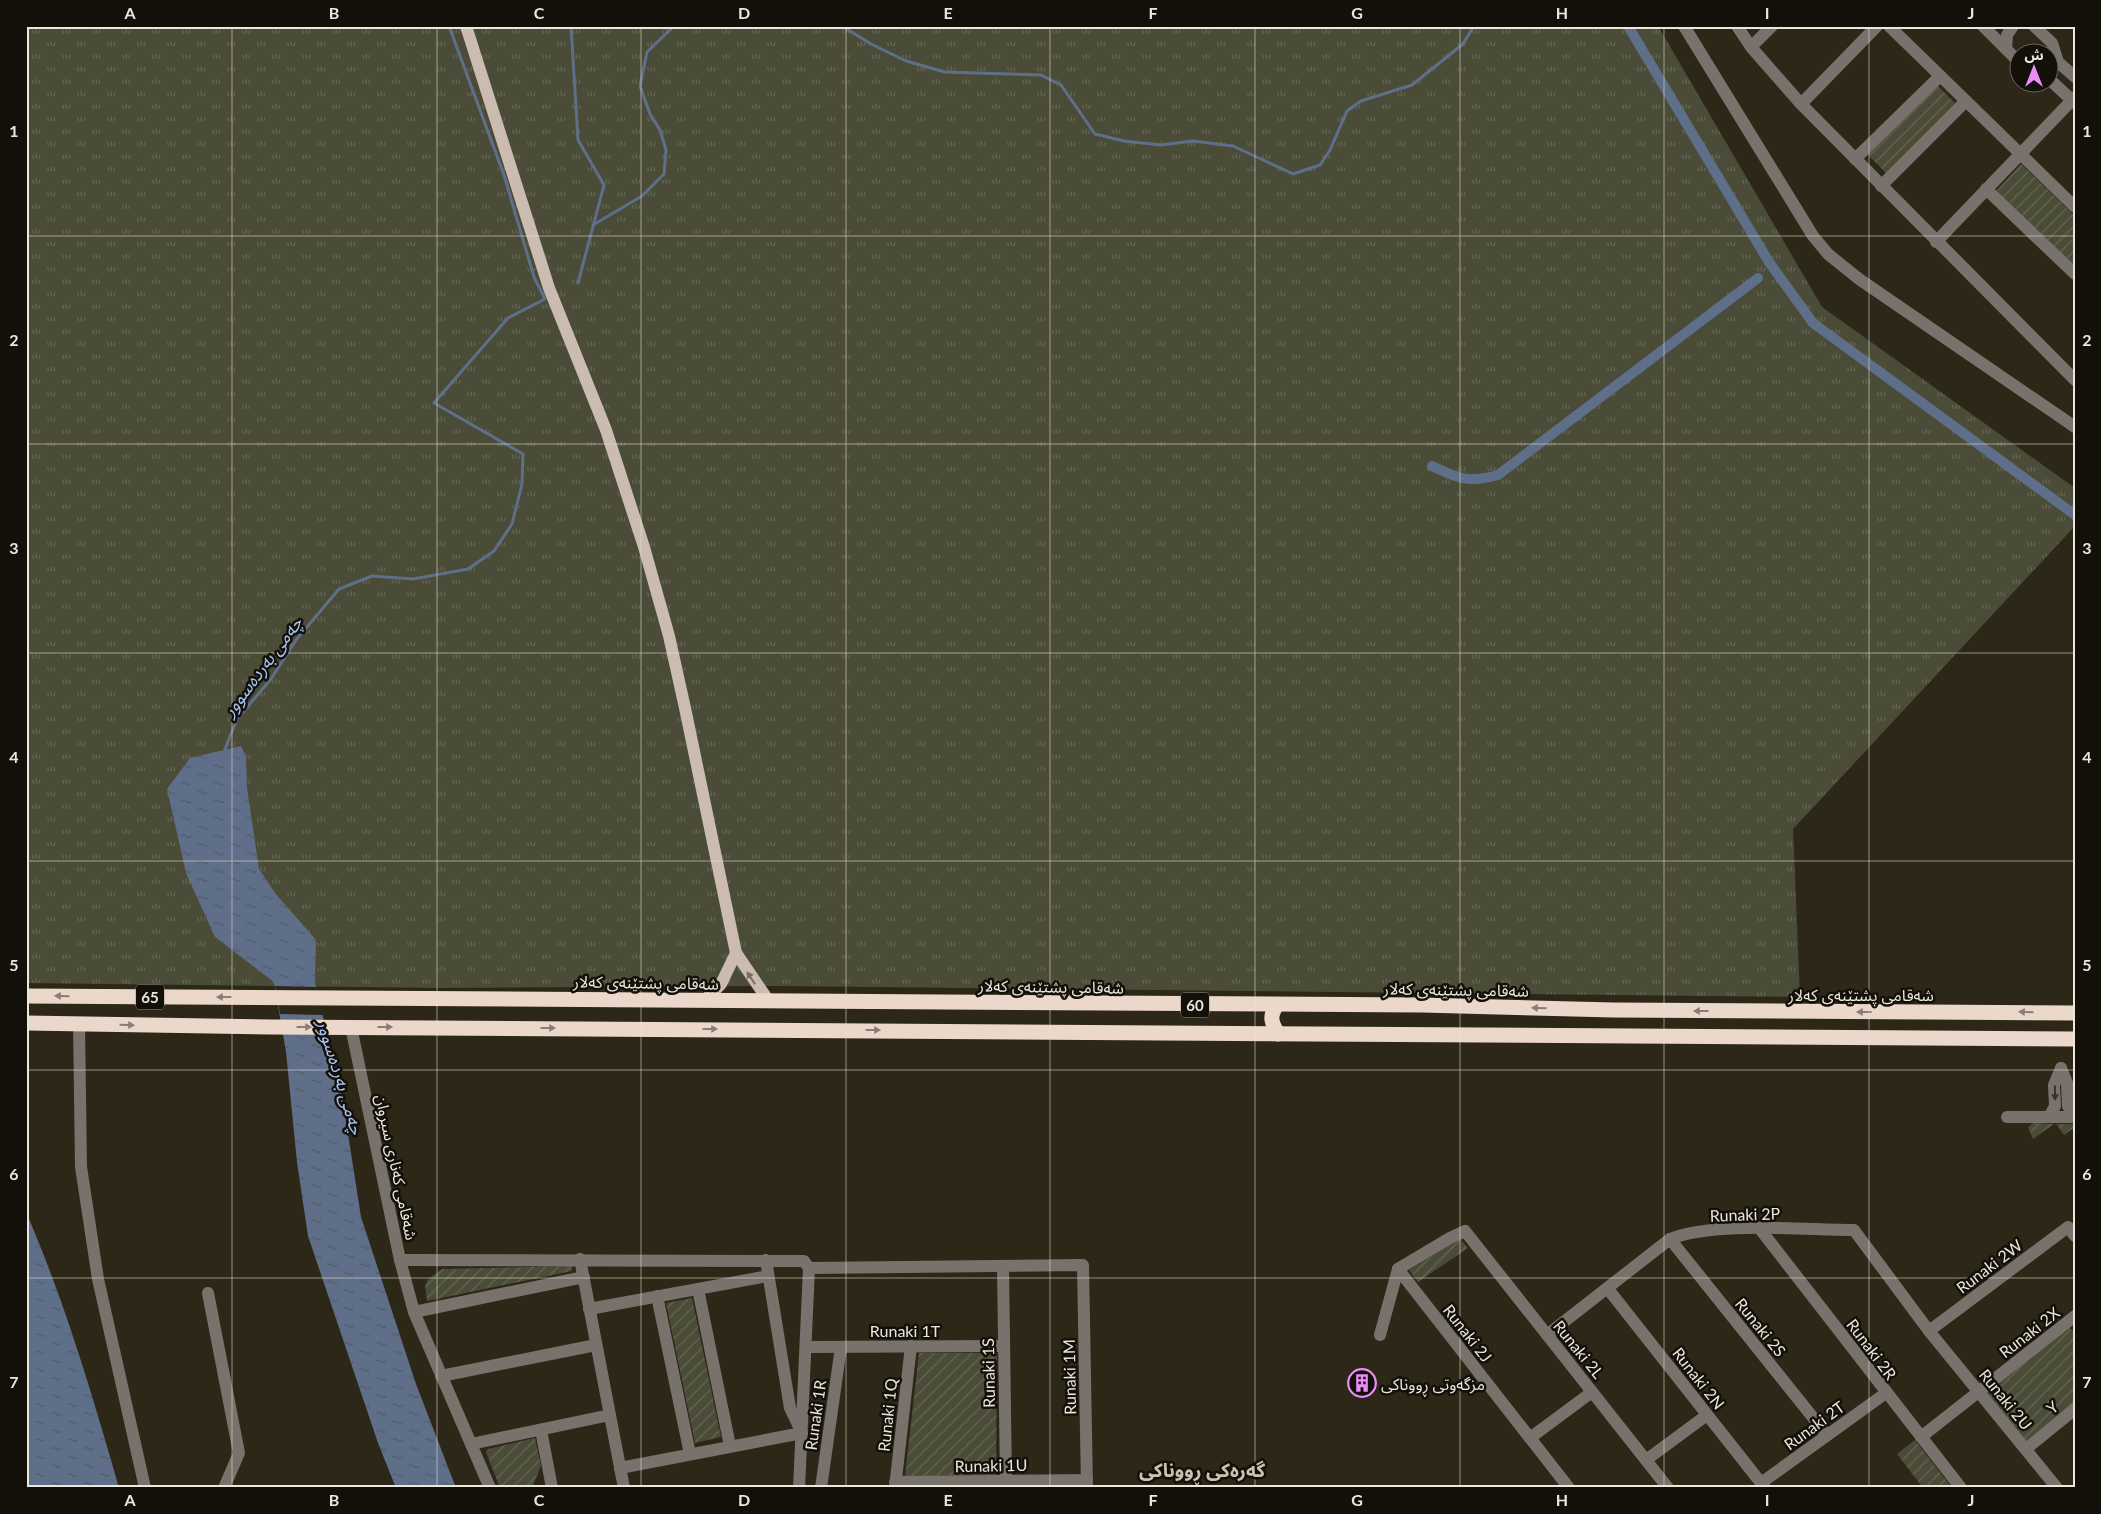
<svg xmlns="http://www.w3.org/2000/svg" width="2101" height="1514" font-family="Lato,'Noto Sans Arabic',sans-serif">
<defs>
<pattern id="grass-tufts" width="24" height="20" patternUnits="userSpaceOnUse" patternTransform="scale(1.25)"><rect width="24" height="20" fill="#4a4c37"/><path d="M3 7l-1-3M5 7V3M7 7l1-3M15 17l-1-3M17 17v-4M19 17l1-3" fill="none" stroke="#646654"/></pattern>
<pattern id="garden-furrows" width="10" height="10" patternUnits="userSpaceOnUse" patternTransform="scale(1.25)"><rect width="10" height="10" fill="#4a4c37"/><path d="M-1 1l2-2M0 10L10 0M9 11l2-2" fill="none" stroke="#646654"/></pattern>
<pattern id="water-ripples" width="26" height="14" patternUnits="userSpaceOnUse" patternTransform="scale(1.25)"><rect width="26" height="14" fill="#5f6f89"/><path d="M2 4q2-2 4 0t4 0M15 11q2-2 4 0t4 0" fill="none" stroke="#525a66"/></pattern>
</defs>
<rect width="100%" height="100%" fill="#2d2717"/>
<polygon fill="url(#grass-tufts)" points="26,26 1658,26 1822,307 2075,488 2075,526 1793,829 1800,997 779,986 442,988 26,983"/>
<g fill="url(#garden-furrows)">
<polygon points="1938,86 1957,105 1886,173 1867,154"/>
<polygon points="2021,164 2075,216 2075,268 1996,191"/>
<polygon points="2033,1123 2054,1124 2033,1139 2028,1127"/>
<polygon points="2056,1124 2075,1124 2075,1127 2064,1135"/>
<polygon points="1460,1239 1468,1248 1418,1282 1409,1270"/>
<polygon points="572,1266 572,1271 427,1301 425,1286 428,1279 442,1269"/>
<polygon points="692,1298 721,1437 695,1443 666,1303"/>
<polygon points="2069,1327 2075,1333 2075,1403 2026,1441 1986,1392"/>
<polygon points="919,1353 997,1353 996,1475 905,1476"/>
<polygon points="535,1438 541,1466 532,1488 500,1488 486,1452 488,1449"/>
<polygon points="1915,1440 1952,1488 1923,1488 1897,1454"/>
</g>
<g fill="url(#water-ripples)">
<polygon points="241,746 246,757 247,788 259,869 275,893 316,940 315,983 342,1096 361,1217 416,1384 456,1488 396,1488 378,1443 308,1236 297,1162 286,1052 274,982 215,937 186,873 167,789 190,758"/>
<path d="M26 1212C65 1302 92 1394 119 1488H26Z"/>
</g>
<polygon fill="#2d2717" points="275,986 316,987 323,1015 280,1014"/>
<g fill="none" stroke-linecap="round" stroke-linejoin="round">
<g stroke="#5f6f89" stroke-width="3">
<polyline points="571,26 578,140 604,185 578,283"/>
<polyline points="842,26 871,44 906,61 945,72 1041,75 1061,85 1095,134 1124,141 1161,145 1193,141 1233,146 1293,174 1320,165 1330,150 1347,111 1361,101 1412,85 1463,44 1474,26"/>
<polyline points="593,225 642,196 664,174 666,150 660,130 650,114 640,86 647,52 674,26"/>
<polyline points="223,754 237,719 271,679 296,640 339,589 372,576 413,579 468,569 494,551 512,524 522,484 523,454 434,403 508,318 545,299 534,277 504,175 449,26"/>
</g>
<g stroke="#5f6f89" stroke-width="10">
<polyline points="1628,26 1769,262 1813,323 2075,515"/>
<path d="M1432 466C1459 479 1469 483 1498 475L1758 278"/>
</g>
<g stroke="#79716c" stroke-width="12">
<polyline points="1684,26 1813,236 1828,254 1859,279 2075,427"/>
<polyline points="1737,26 1751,47 1801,104 2075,380"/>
<polyline points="1889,26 2075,207"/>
<polyline points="1983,26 2018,61"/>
<polyline points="2034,26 2052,43 2058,62 2075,77"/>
<polyline points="1751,47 1772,26"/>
<polyline points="2006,49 2007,35 2013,26"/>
<polyline points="2048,78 2075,103"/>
<polyline points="1801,104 1877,26"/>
<polyline points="1855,159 1940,76"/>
<polyline points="1881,186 1966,101"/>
<polyline points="1986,189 2075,274"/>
<polyline points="1936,242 2075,97"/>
<polyline points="79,1024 81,1167 98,1279 145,1488"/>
<polyline points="351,1027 400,1260 414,1312 490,1488"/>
<polyline points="2061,1068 2067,1083 2068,1106 2075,1115"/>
<polyline points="2007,1117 2075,1117"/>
<polyline points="2049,1117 2055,1106 2054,1085 2061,1068"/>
<polyline points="1760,1229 1961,1488"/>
<polyline points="1670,1239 1827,1435"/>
<polyline points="580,1259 624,1488"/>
<polyline points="400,1260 804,1261 809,1268 799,1488"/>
<polyline points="1003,1266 1006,1481"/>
<polyline points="809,1268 1083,1265 1087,1488"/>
<polyline points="1398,1269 1450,1238 1465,1231 1668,1488"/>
<polyline points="1398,1269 1569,1488"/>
<polyline points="698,1289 730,1446"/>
<polyline points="1608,1289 1765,1488"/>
<polyline points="208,1293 239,1453 224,1488"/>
<polyline points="657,1296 690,1454"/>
<polyline points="589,1309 768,1276"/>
<polyline points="414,1312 584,1277"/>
<polyline points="1929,1331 2068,1227 2075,1236"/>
<polyline points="1380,1335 1398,1269"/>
<path d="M1547 1335 1670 1239C1714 1221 1804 1230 1854 1230L1929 1331 2057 1488"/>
<polyline points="807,1347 1003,1346"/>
<polyline points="441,1376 596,1345"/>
<polyline points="541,1430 552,1488"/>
<polyline points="1921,1437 2075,1316"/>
<polyline points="1530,1438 1592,1392"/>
<polyline points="471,1444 610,1415"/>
<polyline points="2026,1449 2075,1409"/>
<polyline points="1646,1460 1707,1415"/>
<polyline points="620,1468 802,1433 790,1408 766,1260"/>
<polyline points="895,1482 1087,1480"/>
<polyline points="1761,1483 1886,1393"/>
<polyline points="821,1488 841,1347"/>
<polyline points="895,1488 911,1346"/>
</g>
<g stroke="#cbbbb0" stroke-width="12">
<polyline points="466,26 549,288 606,430 644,547 669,636 685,708 736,953 768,1000"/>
<polyline points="705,1000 721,984 736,953"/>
</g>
<g stroke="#ecd8cb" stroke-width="15">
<polyline points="26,996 1422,1005 1613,1010 2075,1013"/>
<path d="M1277 1005C1269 1016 1271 1022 1278 1034"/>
<polyline points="26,1023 271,1027 2075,1039"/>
</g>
</g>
<defs><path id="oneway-solid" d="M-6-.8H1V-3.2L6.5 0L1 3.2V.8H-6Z" transform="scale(1.25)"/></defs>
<use fill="#786e65" href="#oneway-solid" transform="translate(751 978) rotate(-123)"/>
<g fill="#8a7e74">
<use href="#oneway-solid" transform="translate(62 996) rotate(-179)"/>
<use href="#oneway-solid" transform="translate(224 997) rotate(180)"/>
<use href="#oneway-solid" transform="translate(1539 1008) rotate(-179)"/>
<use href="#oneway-solid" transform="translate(1701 1011) rotate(-180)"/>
<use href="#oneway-solid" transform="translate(1864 1012) rotate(180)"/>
<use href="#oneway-solid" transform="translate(2026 1012) rotate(-178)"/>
<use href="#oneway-solid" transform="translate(127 1025) rotate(1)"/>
<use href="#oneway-solid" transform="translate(304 1027)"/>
<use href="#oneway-solid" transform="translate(385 1027)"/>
<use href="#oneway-solid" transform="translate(548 1028)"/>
<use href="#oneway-solid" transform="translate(710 1029)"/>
<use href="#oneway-solid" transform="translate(873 1030)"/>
</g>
<use fill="#37322c" href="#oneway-solid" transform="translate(2055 1093) rotate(89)"/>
<path fill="none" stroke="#ebe7dd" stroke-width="1" stroke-opacity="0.55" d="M232 26V1488M437 26V1488M641 26V1488M846 26V1488M1050 26V1488M1255 26V1488M1460 26V1488M1664 26V1488M1869 26V1488M26 236H2075M26 444H2075M26 653H2075M26 861H2075M26 1070H2075M26 1278H2075"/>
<defs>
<symbol id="building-ring" viewBox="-11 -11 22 22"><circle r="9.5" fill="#131009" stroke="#ec8cfa" stroke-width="1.5"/><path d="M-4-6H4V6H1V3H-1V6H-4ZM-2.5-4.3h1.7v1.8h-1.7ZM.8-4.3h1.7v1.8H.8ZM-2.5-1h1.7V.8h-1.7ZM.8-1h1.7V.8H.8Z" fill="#ec8cfa"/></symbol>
</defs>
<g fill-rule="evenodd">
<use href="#building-ring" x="1346" y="1367" width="32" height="32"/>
</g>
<g text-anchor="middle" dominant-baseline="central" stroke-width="5" stroke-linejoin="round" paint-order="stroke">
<g fill="#131009" stroke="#aaa69d" stroke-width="1">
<rect x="136" y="984.5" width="28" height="25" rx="4"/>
<rect x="1181" y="992.5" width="28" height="25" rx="4"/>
</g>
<g font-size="15" font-weight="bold" fill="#ebe7dd">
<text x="150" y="997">65</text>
<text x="1195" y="1005">60</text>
</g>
<g font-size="16" fill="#ebe7dd" stroke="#131009">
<text transform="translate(646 982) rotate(1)">شەقامی پشتێنەی کەلار</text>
<text transform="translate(1051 986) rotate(1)">شەقامی پشتێنەی کەلار</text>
<text transform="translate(1456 989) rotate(1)">شەقامی پشتێنەی کەلار</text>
<text x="1861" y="994">شەقامی پشتێنەی کەلار</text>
<text transform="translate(397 1167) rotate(78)">شەقامی کەناری سیروان</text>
<text transform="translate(1745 1214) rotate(-2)">Runaki 2P</text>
<text transform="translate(1989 1266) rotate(-37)">Runaki 2W</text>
<text transform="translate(1761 1327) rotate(51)">Runaki 2S</text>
<text x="905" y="1330">Runaki 1T</text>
<text transform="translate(2029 1332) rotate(-38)">Runaki 2X</text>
<text transform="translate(1468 1333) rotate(52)">Runaki 2J</text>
<text transform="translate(1579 1349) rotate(51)">Runaki 2L</text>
<text transform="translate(1872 1349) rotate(53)">Runaki 2R</text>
<text transform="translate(988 1373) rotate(-91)">Runaki 1S</text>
<text transform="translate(1069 1377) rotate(-91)">Runaki 1M</text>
<text transform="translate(1699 1378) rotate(52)">Runaki 2N</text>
<text transform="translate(2006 1399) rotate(51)">Runaki 2U</text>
<text transform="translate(2052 1407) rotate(-39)">Y</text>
<text transform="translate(815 1415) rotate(-82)">Runaki 1R</text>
<text transform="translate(887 1415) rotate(-84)">Runaki 1Q</text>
<text transform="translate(1814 1425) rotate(-36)">Runaki 2T</text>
<text transform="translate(991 1465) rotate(-1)">Runaki 1U</text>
</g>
<g font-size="16" fill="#ebe7dd" stroke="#131009" text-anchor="start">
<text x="1381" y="1383">مزگەوتی ڕووناکی</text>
</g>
<g font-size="18" font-style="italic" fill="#a6c4f4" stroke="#131009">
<text transform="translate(262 666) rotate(-53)">چەمی بەردەسوور</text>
<text transform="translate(341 1077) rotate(73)">چەمی بەردەسوور</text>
</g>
<g font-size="19" font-weight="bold" fill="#c9c2ae" stroke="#131009">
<text x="1202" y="1469">گەرەکی ڕووناکی</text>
</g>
</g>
<rect width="2101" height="1514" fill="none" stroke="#131009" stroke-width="55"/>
<g transform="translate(2034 68)"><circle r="24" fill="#131009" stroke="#69665e"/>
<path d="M0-4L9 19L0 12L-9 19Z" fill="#ec8cfa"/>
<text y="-8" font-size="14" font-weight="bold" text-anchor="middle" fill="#ebe7dd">ش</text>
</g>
<rect x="28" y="28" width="2046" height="1458" fill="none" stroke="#ebe7dd" stroke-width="2"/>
<g font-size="16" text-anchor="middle" font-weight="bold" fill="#ebe7dd">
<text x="130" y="19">A</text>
<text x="334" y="19">B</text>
<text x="539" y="19">C</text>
<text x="744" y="19">D</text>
<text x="948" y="19">E</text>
<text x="1153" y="19">F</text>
<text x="1357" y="19">G</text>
<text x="1562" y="19">H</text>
<text x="1767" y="19">I</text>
<text x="1971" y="19">J</text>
<text x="14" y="137">1</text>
<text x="2087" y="137">1</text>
<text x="14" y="346">2</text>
<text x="2087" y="346">2</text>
<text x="14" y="554">3</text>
<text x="2087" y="554">3</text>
<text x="14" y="763">4</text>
<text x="2087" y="763">4</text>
<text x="14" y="971">5</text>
<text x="2087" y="971">5</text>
<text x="14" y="1180">6</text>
<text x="2087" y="1180">6</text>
<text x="14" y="1388">7</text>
<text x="2087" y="1388">7</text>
<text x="130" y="1506">A</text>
<text x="334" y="1506">B</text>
<text x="539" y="1506">C</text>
<text x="744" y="1506">D</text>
<text x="948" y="1506">E</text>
<text x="1153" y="1506">F</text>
<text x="1357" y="1506">G</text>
<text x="1562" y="1506">H</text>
<text x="1767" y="1506">I</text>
<text x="1971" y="1506">J</text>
</g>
</svg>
